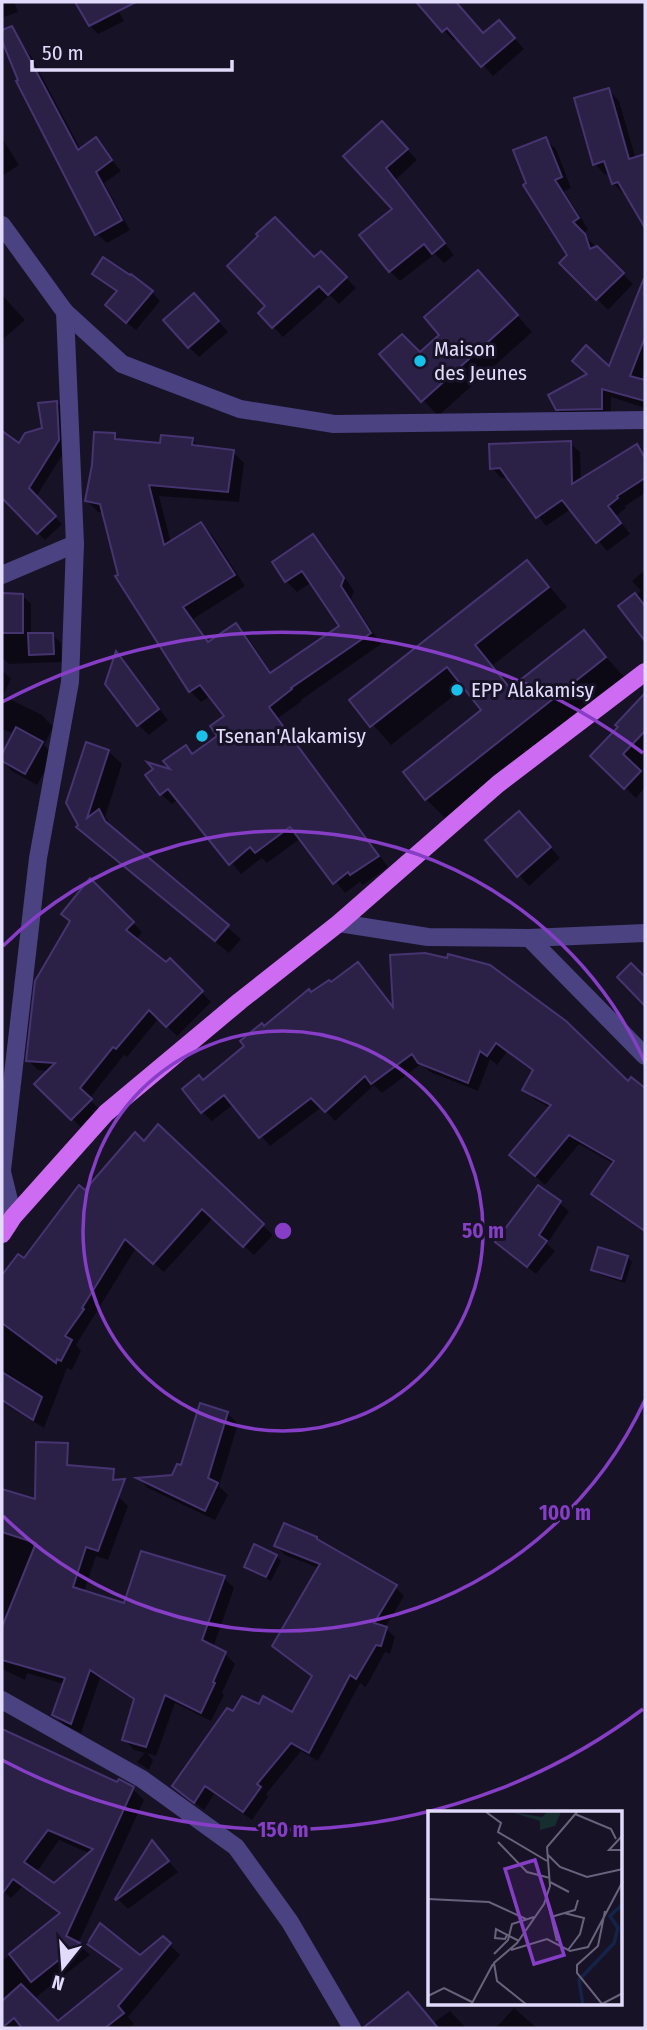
<svg xmlns="http://www.w3.org/2000/svg" width="647" height="2030" font-family="'Fira Sans Condensed',sans-serif">
<rect width="100%" height="100%" fill="#181227"/>
<g fill="#0007" fill-rule="evenodd">
<polygon points="2,2 14,2 18,12 2,18"/>
<polygon points="435,2 455,2 484,35 509,32 524,49 493,76 458,37 454,41 425,10"/>
<polygon points="119,12 124,21 98,34 91,27"/>
<polygon points="21,46 31,56 81,150 95,140 121,171 104,183 130,230 107,243 97,234"/>
<polygon points="609,90 619,101 644,187 624,194 613,183 610,173 605,175 595,164"/>
<polygon points="393,134 417,160 395,180 454,255 444,263 435,254 400,281 390,271 395,210 346,156"/>
<polygon points="2,138 19,165 2,176"/>
<polygon points="545,139 556,149 571,188 564,191 588,229 583,234 633,284 608,310 562,263 570,256"/>
<polygon points="261,237 314,260 321,253 356,288 339,304 330,295 283,337 260,313 267,306"/>
<polygon points="94,274 152,292 160,301 136,330 116,314 118,292"/>
<polygon points="645,280 645,369 641,380 645,381 645,408 611,397 611,418 567,419 557,409 610,369"/>
<polygon points="493,288 532,332 438,416 381,354 420,354"/>
<polygon points="2,295 25,320 2,340"/>
<polygon points="204,305 228,332 199,357 189,347"/>
<polygon points="57,402 64,410 66,449 36,497 62,524 45,540 2,496 2,487 15,473 2,464 2,433 20,446 43,430"/>
<polygon points="115,435 121,442 162,445 192,439 200,448 233,452 244,463 239,502 159,496 171,543 201,524 212,535 245,586 193,619 210,643 236,625 247,636 272,674 341,626 312,582 297,592 286,581 313,536 324,547 354,591 351,599 381,644 301,700 302,701 278,718 388,867 363,885 360,882 345,893 301,838 267,863 262,858 241,874 179,799 172,804 161,794 185,747 193,755 220,737 226,716 210,696 201,702 190,691 117,577 120,575 104,513 98,512 87,501"/>
<polygon points="570,443 580,452 581,481 637,446 645,455 645,493 625,506 626,508 616,516 630,534 607,551 571,509 546,526 509,477 501,478 492,468"/>
<polygon points="527,562 546,582 567,607 493,665 512,689 584,632 624,677 445,818 426,799 484,711 465,687 391,745 352,701"/>
<polygon points="645,570 645,636 621,607 641,591 632,581"/>
<polygon points="2,595 22,595 31,604 31,635 52,634 61,643 62,662 9,664 2,657"/>
<polygon points="116,654 168,720 149,735 138,725"/>
<polygon points="2,670 11,679 3,696 42,715 53,727 44,745 54,755 37,785 12,771 2,760 14,734 2,729"/>
<polygon points="645,696 645,787 636,798 592,756 620,727 618,725"/>
<polygon points="108,751 122,764 105,817 116,832 241,939 229,953 92,840 80,826"/>
<polygon points="529,823 560,858 529,886 519,875"/>
<polygon points="90,880 142,932 136,940 167,965 170,961 211,1002 177,1036 159,1018 127,1057 124,1055 89,1099 100,1110 82,1128 36,1084 49,1071 38,1070 28,1060 71,922"/>
<polygon points="367,974 395,1009 628,1083 631,1079 645,1092 645,1232 603,1204 593,1194 614,1164 579,1144 545,1185 511,1155 550,1108 534,1099 525,1089 534,1072 507,1052 497,1065 490,1059 478,1091 430,1072 421,1064 382,1093 374,1085 335,1121 322,1107 270,1146 234,1104 212,1121 202,1112 203,1082 247,1046 264,1028 311,994 332,984"/>
<polygon points="158,1127 273,1235 254,1255 213,1218 164,1272 136,1248 76,1345 81,1351 72,1370 67,1368 44,1428 2,1402 2,1278 18,1256 24,1261 85,1192 144,1143"/>
<polygon points="538,1187 569,1211 547,1244 555,1251 536,1274 497,1242"/>
<polygon points="627,1257 632,1262 625,1283 598,1274 593,1269"/>
<polygon points="227,1413 238,1424 219,1486 228,1495 215,1520 148,1488 140,1480 173,1477"/>
<polygon points="2,1490 37,1502 118,1496 128,1506 108,1560 96,1556 84,1592 125,1605 224,1578 234,1588 213,1648 225,1654 235,1664 222,1693 224,1695 211,1721 175,1703 156,1756 147,1753 153,1760 149,1770 137,1762 145,1753 134,1750 124,1739 135,1701 100,1678 81,1733 64,1725 54,1715 64,1684 27,1673 25,1680 2,1669"/>
<polygon points="316,1538 322,1544 395,1587 404,1596 385,1628 395,1637 390,1654 385,1652 366,1687 360,1683 318,1761 301,1751 266,1794 268,1797 252,1820 214,1794 204,1810 174,1786 234,1713 260,1706 293,1715 313,1677 274,1646 319,1568 285,1555 276,1546"/>
<polygon points="276,1556 281,1561 271,1581 251,1571 246,1566"/>
<path d="M2 1731 117 1785 133 1789 144 1800 78 1944 90 1955 34 1999 58 2023 123 1971 90 1944 140 1957 163 1938 180 1955 128 2017 134 2024 129 2028H2V1961L61 1915 22 1887 11 1898 2 1890ZM59 1840 91 1854 54 1886 36 1873Z"/>
<polygon points="152,1842 178,1872 128,1909 118,1899"/>
<polygon points="514,2008 536,2027 537,2028 496,2028"/>
<polygon points="450,2011 466,2028 380,2028 375,2021 433,2023"/>
</g>
<g fill="#2b2046" stroke="#463470" stroke-width="2" fill-rule="evenodd">
<polygon points="75,2 136,2 89,26"/>
<polygon points="416,2 456,2 483,33 499,20 515,38 481,67 447,28 442,32"/>
<polygon points="12,26 78,150 96,137 112,160 96,172 122,220 95,235 16,81 18,80 2,41 2,30"/>
<polygon points="609,88 629,159 645,154 645,228 618,182 612,184 604,161 593,165 574,98"/>
<polygon points="382,121 408,149 386,168 445,243 432,254 424,244 389,272 359,235 392,209 343,156"/>
<polygon points="546,137 562,177 555,180 579,218 573,222 585,234 590,249 597,246 624,273 596,300 559,263 567,255 523,185 526,183 513,150"/>
<polygon points="275,217 314,257 321,251 347,277 328,295 319,286 272,328 258,313 265,306 227,266 258,236 256,234"/>
<polygon points="103,257 130,275 131,274 153,291 126,323 105,305 117,291 92,274"/>
<polygon points="478,270 518,315 421,402 379,354 402,334 420,352 439,335 424,317"/>
<polygon points="644,278 645,337 630,376 645,380 645,401 602,389 602,409 556,410 548,395 587,374 572,361 586,345 609,366"/>
<polygon points="194,293 219,321 188,348 163,320"/>
<polygon points="57,401 59,440 29,488 56,516 37,534 2,498 2,431 19,443 25,433 42,428 38,403"/>
<polygon points="94,432 115,433 115,439 160,443 161,435 193,438 192,445 234,450 228,492 149,485 164,545 201,522 235,575 183,607 208,642 236,623 270,673 339,626 302,571 285,582 272,562 313,534 344,578 341,586 371,633 291,688 292,689 269,707 379,856 350,875 348,872 333,884 290,827 255,853 250,847 229,865 168,789 160,795 145,775 153,769 147,762 170,769 163,761 186,745 192,754 217,736 210,726 224,716 200,685 189,692 115,576 118,575 100,504 85,501 92,465"/>
<polygon points="571,441 572,484 637,444 645,458 645,478 617,496 618,498 608,506 621,523 596,543 562,500 536,518 500,468 490,469 489,444"/>
<polygon points="527,560 549,587 475,645 510,688 584,630 606,657 425,800 403,772 481,710 447,667 370,727 349,700"/>
<polygon points="2,593 23,594 23,633 2,633"/>
<polygon points="635,593 645,606 645,641 618,606"/>
<polygon points="28,633 53,633 54,654 29,655"/>
<polygon points="116,651 159,709 137,726 105,684"/>
<polygon points="645,693 645,731 623,754 641,771 624,789 590,756 618,727 615,725"/>
<polygon points="16,727 43,742 25,774 2,761 2,754"/>
<polygon points="86,742 109,750 87,818 99,809 105,821 229,925 215,941 76,827 78,825 66,803"/>
<polygon points="519,811 551,847 517,877 485,840"/>
<polygon points="90,878 134,922 126,930 166,962 170,958 203,991 166,1027 149,1010 116,1049 113,1047 80,1088 92,1099 71,1120 34,1084 55,1063 26,1061 35,981 70,921 61,914"/>
<polygon points="425,953 447,958 448,954 490,965 566,1021 628,1081 631,1077 645,1088 645,1231 591,1194 614,1161 569,1135 535,1176 509,1155 551,1105 522,1090 533,1070 496,1043 487,1056 480,1051 468,1083 418,1063 412,1054 371,1084 365,1076 325,1112 311,1098 259,1138 224,1095 201,1113 182,1089 199,1075 203,1080 244,1046 240,1041 262,1023 264,1026 309,989 311,992 329,980 331,982 358,962 393,1007 390,955"/>
<polygon points="631,963 645,977 645,1006 617,977"/>
<polygon points="158,1124 264,1224 243,1247 202,1209 153,1264 125,1239 82,1308 84,1309 65,1336 72,1340 61,1361 57,1359 56,1363 2,1323 2,1275 18,1254 24,1258 79,1185 85,1190 135,1132 144,1141"/>
<polygon points="538,1185 561,1201 539,1235 547,1241 527,1267 495,1242"/>
<polygon points="598,1247 628,1256 621,1279 591,1270"/>
<polygon points="2,1372 42,1397 33,1420 2,1400"/>
<polygon points="200,1403 228,1412 208,1478 218,1483 205,1511 136,1478 172,1475 177,1464 181,1465"/>
<polygon points="36,1442 68,1443 67,1465 114,1469 113,1480 125,1479 98,1551 86,1547 73,1587 124,1603 141,1551 225,1576 202,1640 226,1652 213,1682 215,1683 201,1713 165,1695 146,1747 122,1740 134,1699 90,1670 71,1724 52,1715 65,1678 2,1660 2,1627 36,1543 2,1532 2,1489 35,1499"/>
<polygon points="284,1523 317,1537 317,1539 397,1585 374,1623 387,1627 381,1646 376,1645 356,1679 350,1675 309,1753 291,1743 257,1784 261,1787 243,1812 205,1786 194,1803 172,1786 227,1708 233,1711 242,1696 259,1704 263,1696 292,1712 312,1676 272,1646 320,1564 274,1546"/>
<polygon points="254,1544 277,1555 266,1577 244,1567"/>
<path d="M2 1729 117 1782 119 1779 134 1787 66 1936 80 1943 31 1982 9 1954 60 1913 13 1879 2 1894ZM48 1830 93 1849 54 1883 24 1862Z"/>
<polygon points="152,1840 169,1861 116,1900 115,1899"/>
<polygon points="100,1923 140,1955 163,1936 171,1943 118,2006 124,2013 105,2028 22,2028 14,2018 2,2028 2,2001 21,1984 58,2021 122,1969 87,1944"/>
<polygon points="408,1992 438,2028 363,2028"/>
</g>
<g fill="none" stroke-linecap="round" stroke-linejoin="round">
<g stroke="#4a4281" stroke-width="18">
<polyline points="2,225 65,312 122,364 240,409 334,424 645,420"/>
<polyline points="2,575 75,544"/>
<polyline points="339,923 428,937 529,938 645,933"/>
<polyline points="529,938 645,1056"/>
<polyline points="2,1170 38,858 70,682 75,544 65,312"/>
<polyline points="2,1172 13,1217"/>
<polyline points="2,1700 142,1779 236,1847 290,1922 352,2028"/>
</g>
<polyline stroke="#cd6cf2" stroke-width="18" points="2,1234 13,1217 106,1113 240,1001 339,923 498,784 645,672"/>
</g>
<g fill="none" stroke="#853ec5" stroke-width="3.5">
<circle cx="283" cy="1231" r="200"/>
<path d="M645 1400A399 399 0 0 1 3 1516M3 946A399 399 0 0 1 645 1062"/>
<path d="M643 1709A599 599 0 0 1 2 1760M2 702A599 599 0 0 1 643 753"/>
</g>
<g fill="#19c0ea" stroke="#181227" stroke-width="2.5">
<circle cx="420" cy="361" r="7"/>
<circle cx="457" cy="690" r="7"/>
<circle cx="202" cy="736" r="7"/>
</g>
<g text-anchor="middle" dominant-baseline="central" stroke-width="6" stroke-linejoin="round" paint-order="stroke">
<g font-size="21" fill="#e2dbfc" stroke="#181227" text-anchor="start">
<text x="434" y="349">Maison<tspan x="434" dy="24">des Jeunes</tspan></text>
<text x="471" y="690">EPP Alakamisy</text>
<text x="216" y="736">Tsenan'Alakamisy</text>
</g>
</g>
<g transform="translate(428 1811)">
<rect width="194" height="194" fill="#181227"/>
<path d="M83 1 114 6 119 1H133L127 15 112 19V10Z" fill="#162e30"/>
<path fill="none" stroke="#142349" stroke-width="3.5" d="M155 194 151 169 186 132 190 117 182 105 195 93"/>
<path fill="none" stroke="#69627c" stroke-width="2" d="M58 1 73 12 70 21 119 50M147 3 183 18 188 28M195 24 181 39H195M70 31 99 61 122 67M120 44 132 56 159 66 195 58M122 71 141 81M0 88 61 91 98 108M119 88 129 130M177 100 170 135 149 154V162L174 193 195 182M136 102 156 107 152 123 140 139M123 106 147 99 150 89M79 124 77 128 67 127 68 118 91 130M83 139 119 128 142 140 160 136 195 70M66 143 80 129 84 113 106 106M0 185 16 177 44 191M43 194 65 153M99 194 69 170 66 152 89 132 116 93 122 75 119 36 149 1"/>
<path fill="#853ec5" fill-opacity="0.15" stroke="#853ec5" stroke-width="3.5" d="M107 49 136 144 106 153 77 58Z"/>
<rect width="194" height="194" fill="none" stroke="#e2dbfc" stroke-width="3.5"/>
</g>
<circle cx="283" cy="1231" r="10" fill="#853ec5" stroke="#181227" stroke-width="3.5"/>
<g font-size="21" text-anchor="middle" font-weight="bold" fill="#853ec5" stroke="#181227" stroke-width="6" stroke-linejoin="round" paint-order="stroke">
<text x="483" y="1238">50 m</text>
<text x="565" y="1520">100 m</text>
<text x="283" y="1837">150 m</text>
</g>
<rect width="647" height="2030" fill="none" stroke="#e2dbfc" stroke-width="7"/>
<g transform="translate(63 1967) rotate(197)" stroke="#181227" stroke-width="5" paint-order="stroke">
<path d="M0-5L12 26L0 18L-12 26Z" fill="#e2dbfc"/>
<text y="-10" font-size="19" font-weight="bold" text-anchor="middle" fill="#e2dbfc">N</text>
</g>
<path d="M32 60v10h200v-10" fill="none" stroke="#e2dbfc" stroke-width="3.5"/>
<text x="42" y="60" font-size="21" fill="#e2dbfc" stroke="#181227" stroke-width="5" paint-order="stroke">50 m</text>
</svg>
